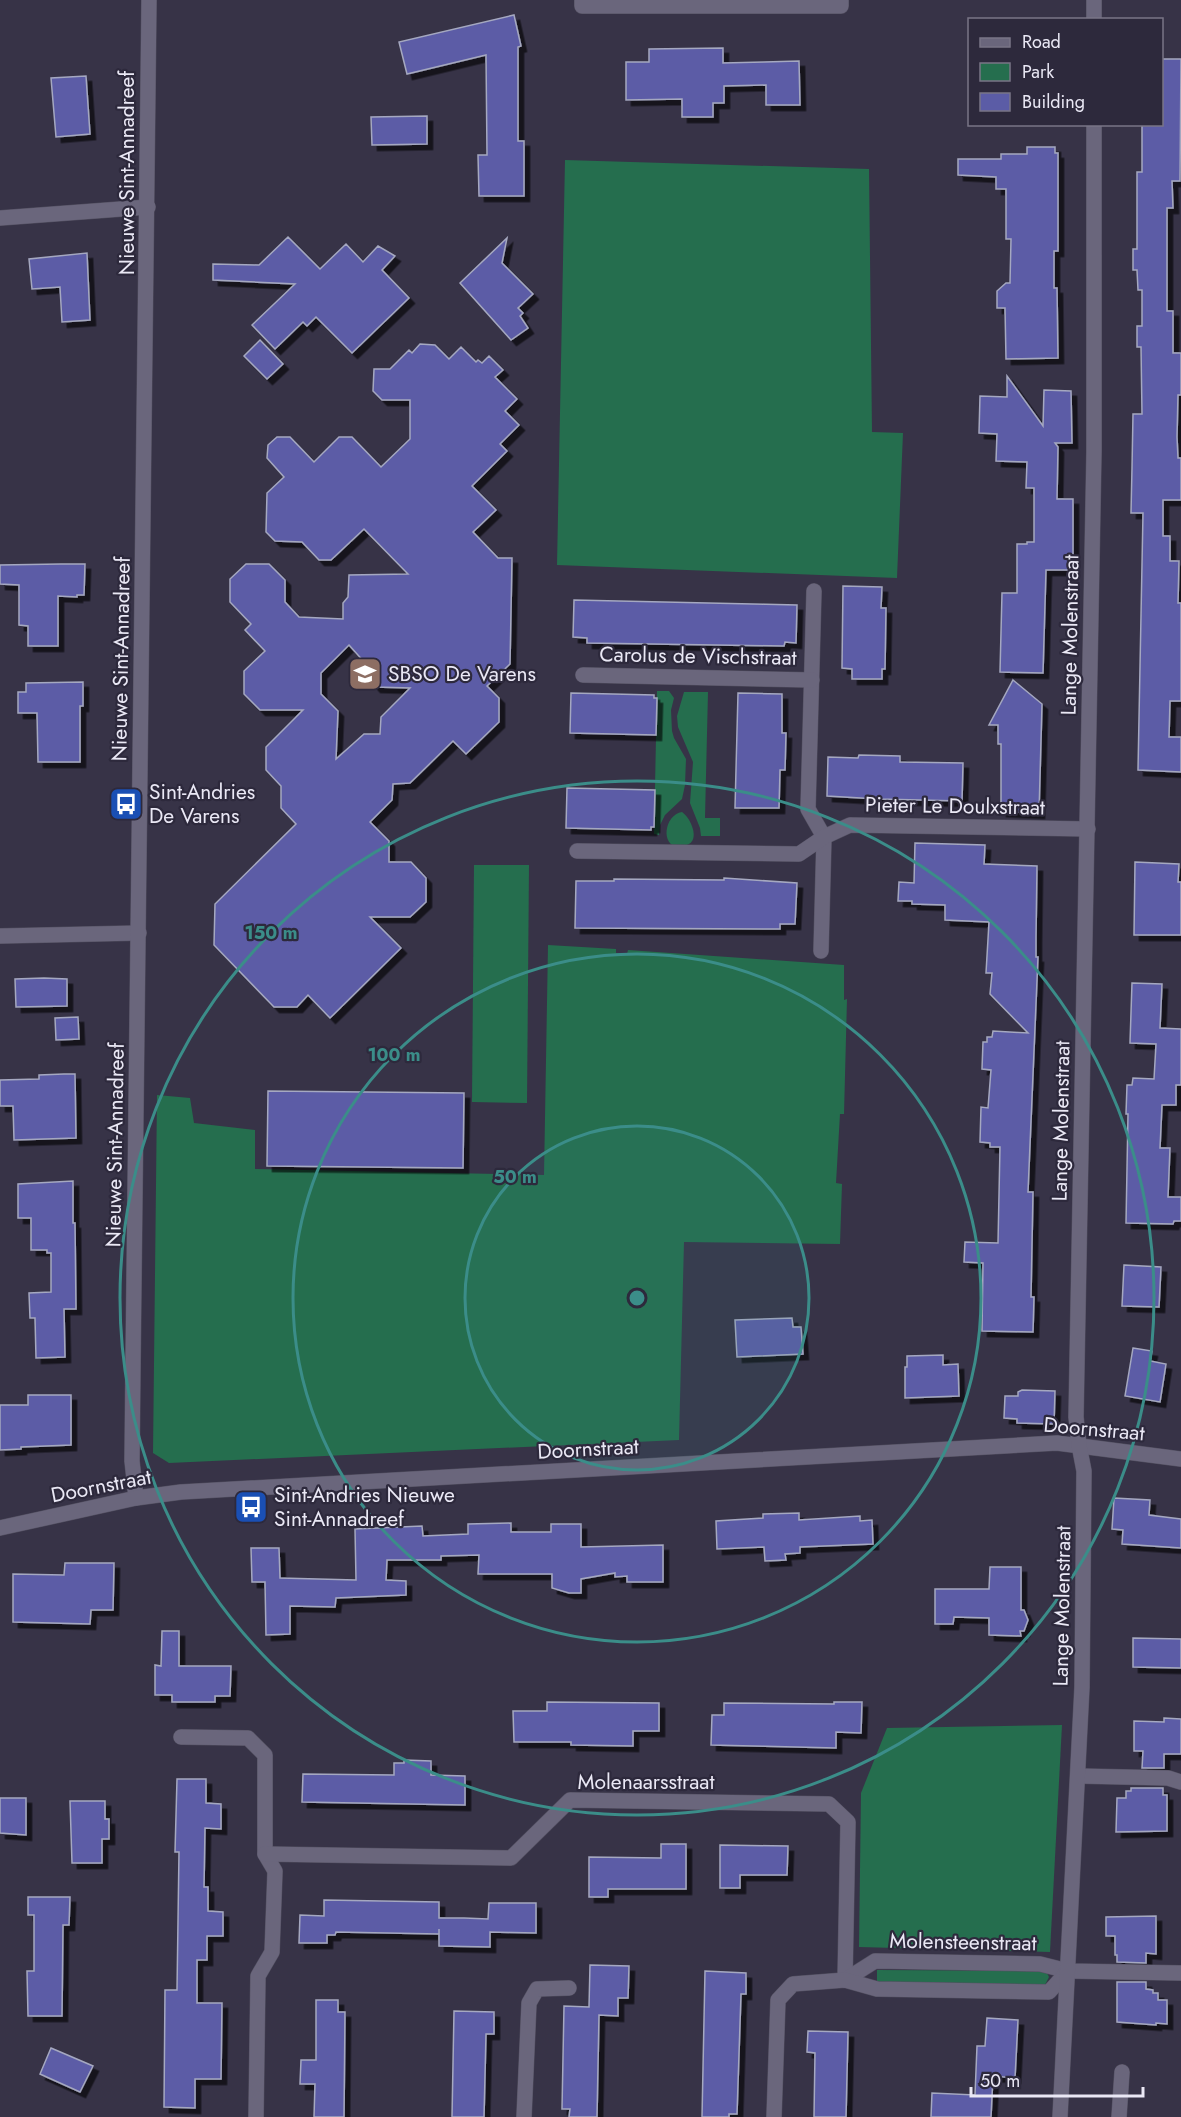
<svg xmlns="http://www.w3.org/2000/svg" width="1181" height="2117" font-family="Jost,sans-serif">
<defs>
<filter id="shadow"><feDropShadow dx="5.5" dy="5.5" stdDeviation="0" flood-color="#0009"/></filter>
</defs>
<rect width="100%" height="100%" fill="#373347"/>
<g fill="#256e4e">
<polygon points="565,160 869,169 872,432 903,433 897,578 557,565"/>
<polygon points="657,691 669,691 674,698 671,710 672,731 674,738 686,759 685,785 682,799 665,815 660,825 659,835 654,834"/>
<polygon points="684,692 708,692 705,818 720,818 720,836 701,836 700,828 690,803 693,762 678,727 677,716"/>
<path d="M682 812C690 817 701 840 687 845 659 855 662 815 682 812Z"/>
<polygon points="474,865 529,865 527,1103 472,1102"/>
<polygon points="548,945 616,949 616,953 627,954 628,950 844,965 844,1000 847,999 844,1114 840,1114 836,1183 842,1184 840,1244 684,1242 679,1440 169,1463 153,1453 157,1095 190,1098 194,1123 255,1130 255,1169 544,1175"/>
<polygon points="1062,1725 1050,1952 859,1947 861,1793 887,1728"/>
<polygon points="877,1970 1039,1971 1047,1973 1049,1977 1045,1985 877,1982"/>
</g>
<g fill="#5b5ca6" stroke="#a5a8c0" stroke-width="1.5" fill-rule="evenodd" filter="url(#shadow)">
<polygon points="514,15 521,46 518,47 518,141 524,141 524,196 479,196 478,155 487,155 486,55 407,74 399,42"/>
<polygon points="723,48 723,63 799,61 800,105 766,105 766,85 724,86 724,103 713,103 713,117 682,117 682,99 626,100 626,62 649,62 649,49"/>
<polygon points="1161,59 1181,59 1180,181 1172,181 1173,208 1167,208 1167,311 1173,311 1173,353 1181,353 1181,395 1178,395 1177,437 1178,458 1181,458 1181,500 1163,500 1163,536 1170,536 1170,561 1179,561 1178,603 1181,603 1181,701 1170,701 1169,737 1181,737 1181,772 1138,770 1143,513 1131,513 1132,468 1133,414 1142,414 1141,347 1137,347 1137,326 1142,326 1142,290 1138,290 1137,270 1133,270 1133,249 1137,249 1137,172 1142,172 1142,124 1161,124"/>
<polygon points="86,76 90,134 56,137 51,78"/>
<polygon points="427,116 427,144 372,145 371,117"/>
<polygon points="1027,147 1055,147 1055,153 1058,153 1058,251 1054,251 1054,288 1057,288 1058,358 1006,359 1005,308 997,308 997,291 1006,283 1010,283 1011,239 1006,239 1006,189 996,189 996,177 958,175 958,159 1001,159 1001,154 1027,154"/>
<polygon points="288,237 320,269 346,244 363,262 378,246 395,256 382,270 409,298 352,353 316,317 307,326 303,322 275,349 252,325 295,284 213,280 213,264 259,265"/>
<polygon points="507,238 502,263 533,294 518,308 523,313 520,316 528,328 511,340 460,283"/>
<polygon points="87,253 90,320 62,322 60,287 32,289 29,259"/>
<polygon points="260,340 283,364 267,379 244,356"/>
<path d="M420 344 435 345 449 359 461 347 476 362 478 360 482 363 489 356 503 370 495 377 517 399 505 411 519 425 500 444 507 451 472 486 496 510 473 532 498 558H512L510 664 487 686 499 698V722L466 754 453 741 410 783 393 784 392 800 370 822 389 841V862H411L426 878V902L410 917H370L401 948 330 1018 308 995 297 1007H274L214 945 215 904 296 824 281 808V786L266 770V747L303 710H260L244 694V671L265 651 245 630 251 624 230 602V579L246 564H269L285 580V602L299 617 343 619V603L348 597 349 575 408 574 364 529 331 560H319L302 542 275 541 266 532 267 493 284 477 267 458 268 445 277 437H290L314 462 339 437H352L381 467 410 439V400H382L373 391 374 369H390L409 350 412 353ZM349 645 366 664V677L375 687 410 688 381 717 380 734H364L336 759 338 711 321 694V673Z"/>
<polygon points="1007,376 1043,426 1044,390 1071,391 1072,443 1055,443 1058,447 1057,499 1073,499 1073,570 1046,570 1043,673 1000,672 1002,593 1017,593 1017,544 1027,544 1027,542 1034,542 1034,488 1026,488 1027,462 996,461 997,434 979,433 980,396 1007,397"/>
<polygon points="61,564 85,564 84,595 77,595 77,597 58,596 58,646 28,646 28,626 19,625 19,585 0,584 0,565"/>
<polygon points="843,586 882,587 881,608 886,608 885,669 882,669 882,679 852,679 852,669 842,668"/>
<polygon points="574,600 797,605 796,643 785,642 784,646 587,643 587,638 573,637"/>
<polygon points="1013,680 1042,704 1039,813 1001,811 1001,744 998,744 998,725 989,725"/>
<polygon points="83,682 83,706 80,706 80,762 38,762 37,713 18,713 18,692 26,692 26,683"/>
<polygon points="571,693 654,695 654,698 657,698 656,735 570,733"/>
<polygon points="738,693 782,694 782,733 786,733 785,770 780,770 779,808 735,808"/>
<polygon points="859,755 900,756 900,762 963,763 962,801 878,799 827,796 828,757 858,758"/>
<polygon points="567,788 655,790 654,827 651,827 651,830 566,828"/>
<polygon points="915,843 985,845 984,864 1037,866 1036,937 1036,957 1038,957 1028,1192 1033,1192 1031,1297 1034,1297 1033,1332 982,1331 983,1263 964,1262 965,1242 998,1243 1000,1147 990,1147 990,1143 980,1142 981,1107 988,1108 991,1070 982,1069 983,1042 987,1042 987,1037 992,1037 993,1031 1028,1033 990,994 992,973 986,973 989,922 945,920 945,905 912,904 912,901 898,901 899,882 914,883"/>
<polygon points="1135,862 1179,864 1178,882 1181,882 1181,935 1134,935"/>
<polygon points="724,878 797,883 795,924 780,924 780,929 575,928 576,881 614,881 614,879 724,880"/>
<polygon points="44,978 67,979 67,1006 16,1007 15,979"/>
<polygon points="1132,983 1162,984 1160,1028 1181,1029 1181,1085 1176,1085 1176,1105 1162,1105 1160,1148 1170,1148 1168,1197 1181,1197 1181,1221 1174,1221 1173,1224 1126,1223 1128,1114 1126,1114 1127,1085 1132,1085 1133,1078 1154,1079 1156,1044 1130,1043"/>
<polygon points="78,1017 79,1039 56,1040 55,1018"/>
<polygon points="64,1074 75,1074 76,1138 14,1140 13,1106 0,1106 0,1080 39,1079 39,1075"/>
<polygon points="268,1091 464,1093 463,1168 267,1166"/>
<polygon points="73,1181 73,1223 75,1223 76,1309 64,1309 65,1357 36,1358 35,1318 30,1318 29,1293 51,1292 51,1253 47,1253 47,1250 31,1250 31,1218 18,1218 18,1184"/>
<polygon points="1124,1265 1161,1267 1159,1307 1122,1306"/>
<polygon points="792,1318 793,1327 801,1327 803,1354 737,1357 735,1320"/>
<polygon points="1133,1348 1152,1351 1150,1361 1166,1364 1160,1402 1125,1396"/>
<polygon points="943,1355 943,1365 958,1364 959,1396 905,1398 905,1367 907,1367 907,1356"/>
<polygon points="1022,1390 1055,1391 1054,1424 1017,1423 1017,1419 1004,1418 1005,1396 1018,1396 1018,1392"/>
<polygon points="28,1395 71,1395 71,1445 21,1447 21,1449 0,1450 0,1405 28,1405"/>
<polygon points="1114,1498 1150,1500 1149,1515 1181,1519 1181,1548 1122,1544 1123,1530 1112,1529"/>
<polygon points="799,1513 799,1520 860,1516 860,1521 872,1520 873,1544 800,1547 800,1553 785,1554 786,1560 765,1561 764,1547 717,1549 716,1521 763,1518 763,1514"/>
<polygon points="511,1523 511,1532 551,1532 551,1524 581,1524 581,1547 663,1545 663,1582 627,1582 627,1576 615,1577 615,1573 581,1579 581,1593 569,1593 552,1588 552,1574 478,1574 479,1555 441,1556 441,1560 387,1560 386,1580 406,1581 406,1595 336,1598 335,1607 290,1606 290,1634 266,1635 265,1582 252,1582 251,1548 279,1548 280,1578 356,1580 355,1529 422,1526 423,1536 468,1534 468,1524"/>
<polygon points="65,1563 114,1563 113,1610 91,1610 90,1624 13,1622 13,1574 64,1575"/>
<polygon points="990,1567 1021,1567 1021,1610 1024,1610 1028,1620 1024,1631 1020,1631 1021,1636 989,1635 989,1618 954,1617 953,1624 935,1624 935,1589 989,1589"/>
<polygon points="162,1631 179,1631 179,1666 231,1666 230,1696 215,1696 215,1702 172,1702 172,1695 155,1695 155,1665 161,1666"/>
<polygon points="1133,1638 1181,1639 1181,1668 1133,1667"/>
<polygon points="547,1702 659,1703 659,1731 633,1731 633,1746 571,1745 571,1742 514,1742 513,1711 547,1711"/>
<polygon points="834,1702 862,1702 861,1733 836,1732 836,1748 711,1745 712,1715 724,1715 724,1703 834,1704"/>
<polygon points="1164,1718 1181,1719 1181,1754 1164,1754 1164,1768 1142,1768 1143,1751 1134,1751 1134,1721 1164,1722"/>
<polygon points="404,1760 431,1761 431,1775 465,1776 465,1805 302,1802 303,1774 394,1775 394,1763 404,1763"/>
<polygon points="177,1779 206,1779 206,1803 221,1804 221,1829 205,1828 204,1887 208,1887 208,1911 223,1912 223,1936 207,1936 207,1960 197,1960 197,2003 222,2003 221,2079 195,2079 195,2108 164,2107 165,1990 177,1990 179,1852 175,1852"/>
<polygon points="1131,1788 1163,1788 1163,1795 1167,1795 1167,1831 1116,1832 1117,1798 1126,1798 1126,1791 1131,1791"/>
<polygon points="0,1798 26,1798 26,1835 0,1833"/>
<polygon points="70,1801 105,1801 105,1819 109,1819 109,1839 102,1839 102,1863 72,1863"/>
<polygon points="661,1844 686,1844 686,1889 608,1889 608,1897 589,1897 589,1857 661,1858"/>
<polygon points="720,1845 788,1846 787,1875 740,1875 740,1888 720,1888"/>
<polygon points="28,1897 70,1897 69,1925 63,1925 62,2016 28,2016 27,1971 34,1971 34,1915 28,1915"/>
<polygon points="324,1900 439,1902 439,1918 464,1918 488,1919 489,1903 536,1903 536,1933 490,1932 490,1947 439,1946 439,1929 439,1934 336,1932 335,1935 327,1935 327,1943 299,1943 300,1915 324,1916"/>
<polygon points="1156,1916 1156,1954 1146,1953 1146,1963 1117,1962 1117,1955 1115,1955 1115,1936 1106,1936 1106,1917"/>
<polygon points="590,1965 629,1966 628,1998 618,1998 618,2016 599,2015 597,2117 569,2117 570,2109 562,2109 564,2006 589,2007"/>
<polygon points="705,1971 746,1973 746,1994 741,1994 737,2114 729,2114 729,2117 702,2117"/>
<polygon points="1117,1982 1146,1982 1146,1989 1153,1990 1153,1993 1158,1993 1158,2000 1167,2000 1167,2024 1156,2023 1156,2025 1117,2022"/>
<polygon points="316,2000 338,2000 338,2012 345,2012 344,2117 314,2117 315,2084 300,2084 301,2060 316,2060"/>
<polygon points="454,2011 494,2012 494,2034 486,2034 484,2117 452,2117"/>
<polygon points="987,2018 1018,2020 1015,2078 993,2076 991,2117 931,2117 932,2093 975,2095 977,2046 985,2046"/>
<polygon points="808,2031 848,2032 846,2117 814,2117 815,2053 807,2052"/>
<polygon points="51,2048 93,2066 80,2092 40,2074"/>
</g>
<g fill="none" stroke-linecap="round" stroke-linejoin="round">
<defs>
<g id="minor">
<polyline points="582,0 582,6 841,6 841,0"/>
<polyline points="1094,20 1094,0"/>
<polyline points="0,218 148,207"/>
<polyline points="814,591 808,809 824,837 821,951"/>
<polyline points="583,675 812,680"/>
<polyline points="577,851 799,854 824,837 850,825 1088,829"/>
<polyline points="0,936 139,933"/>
<polyline points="136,1498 132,1461 133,1364 149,0"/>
<polyline points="0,1528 136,1498 181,1492 1057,1443 1181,1459"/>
<polyline points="181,1737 248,1738 265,1755 265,1854 275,1871 272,1952 258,1976 256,2117"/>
<polyline points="1079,1776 1168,1778 1181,1782"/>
<polyline points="265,1854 511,1858 570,1800 829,1804 848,1822 845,1980"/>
<polyline points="845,1980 875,1961 1040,1964 1068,1971 1181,1973"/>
<polyline points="524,2117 529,2003 537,1989 569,1988"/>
<polyline points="774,2117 778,2000 793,1984 845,1980 877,1989 1049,1992 1068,1971"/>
<polyline points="1060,2117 1082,1687 1084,1471 1079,1445 1076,1417 1094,451 1094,124"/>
<polyline points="1119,2117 1122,2072"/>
</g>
</defs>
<use href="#minor" stroke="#535061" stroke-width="16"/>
<use href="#minor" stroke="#6a667c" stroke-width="15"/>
</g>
<circle cx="637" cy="1298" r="172" fill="#3b8d89" fill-opacity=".12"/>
<g fill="none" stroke="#3b8d89" stroke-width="3">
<circle cx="637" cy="1298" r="172"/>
<circle cx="637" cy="1298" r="344"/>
<circle cx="637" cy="1298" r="517"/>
</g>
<defs>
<symbol id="school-square" viewBox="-11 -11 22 22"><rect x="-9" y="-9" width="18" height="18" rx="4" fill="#8d6e63" stroke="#2d293c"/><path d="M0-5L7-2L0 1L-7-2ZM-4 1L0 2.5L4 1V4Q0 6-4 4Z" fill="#fff"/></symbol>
<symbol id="bus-square" viewBox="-11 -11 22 22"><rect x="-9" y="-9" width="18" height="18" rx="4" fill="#1a4fb4" stroke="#2d293c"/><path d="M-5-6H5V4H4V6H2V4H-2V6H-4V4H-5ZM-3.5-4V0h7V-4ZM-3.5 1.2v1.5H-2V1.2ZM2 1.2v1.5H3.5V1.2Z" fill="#fff"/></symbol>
</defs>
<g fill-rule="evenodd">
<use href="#school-square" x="346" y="655" width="38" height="38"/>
<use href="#bus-square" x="107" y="785" width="38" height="38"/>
<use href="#bus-square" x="232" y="1488" width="38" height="38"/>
</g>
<g text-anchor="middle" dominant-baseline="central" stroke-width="4.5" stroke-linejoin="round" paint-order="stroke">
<g font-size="21" fill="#eae8f5" stroke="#2d293c">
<text transform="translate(127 173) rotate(-90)">Nieuwe Sint-Annadreef</text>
<text transform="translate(1070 635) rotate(-89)">Lange Molenstraat</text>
<text transform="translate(698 656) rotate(1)">Carolus de Vischstraat</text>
<text transform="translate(121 659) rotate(-89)">Nieuwe Sint-Annadreef</text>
<text transform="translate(955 806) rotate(1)">Pieter Le Doulxstraat</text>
<text transform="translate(1061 1121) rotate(-89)">Lange Molenstraat</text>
<text transform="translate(115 1145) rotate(-89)">Nieuwe Sint-Annadreef</text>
<text transform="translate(1094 1429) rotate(5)">Doornstraat</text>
<text transform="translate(588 1449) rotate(-3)">Doornstraat</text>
<text transform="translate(101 1486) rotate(-11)">Doornstraat</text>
<text transform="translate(1062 1606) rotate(-89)">Lange Molenstraat</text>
<text x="646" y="1782">Molenaarsstraat</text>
<text transform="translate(963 1942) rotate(1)">Molensteenstraat</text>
</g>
<g font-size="21" fill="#eae8f5" stroke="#2d293c" text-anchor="start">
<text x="388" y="674">SBSO De Varens</text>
<text x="149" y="792">Sint-Andries<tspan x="149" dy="24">De Varens</tspan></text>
<text x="274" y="1495">Sint-Andries Nieuwe<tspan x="274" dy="24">Sint-Annadreef</tspan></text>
</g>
</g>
<circle cx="637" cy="1298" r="9" fill="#3b8d89" stroke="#2d293c" stroke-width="3"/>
<g font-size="18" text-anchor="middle" font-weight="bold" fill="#3b8d89" stroke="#2d293c" stroke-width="4.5" stroke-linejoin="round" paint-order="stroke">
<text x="271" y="939">150 m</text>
<text x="394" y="1061">100 m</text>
<text x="515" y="1183">50 m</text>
</g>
<rect x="968" y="18" width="195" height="108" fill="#2d293c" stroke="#797586" stroke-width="1.5"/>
<rect x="980" y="38" width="30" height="9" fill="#6a667c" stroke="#797586" stroke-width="1.5"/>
<text x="1022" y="48" font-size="18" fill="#eae8f5">Road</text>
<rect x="980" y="63" width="30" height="18" fill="#256e4e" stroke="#797586" stroke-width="1.5"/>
<text x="1022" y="78" font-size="18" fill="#eae8f5">Park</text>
<rect x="980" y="93" width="30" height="18" fill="#5b5ca6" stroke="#797586" stroke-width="1.5"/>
<text x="1022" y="108" font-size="18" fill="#eae8f5">Building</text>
<path d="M971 2087v9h172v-9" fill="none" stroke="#eae8f5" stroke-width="3"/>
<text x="980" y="2087" font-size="18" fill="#eae8f5" stroke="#2d293c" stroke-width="4.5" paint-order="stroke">50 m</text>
</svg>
